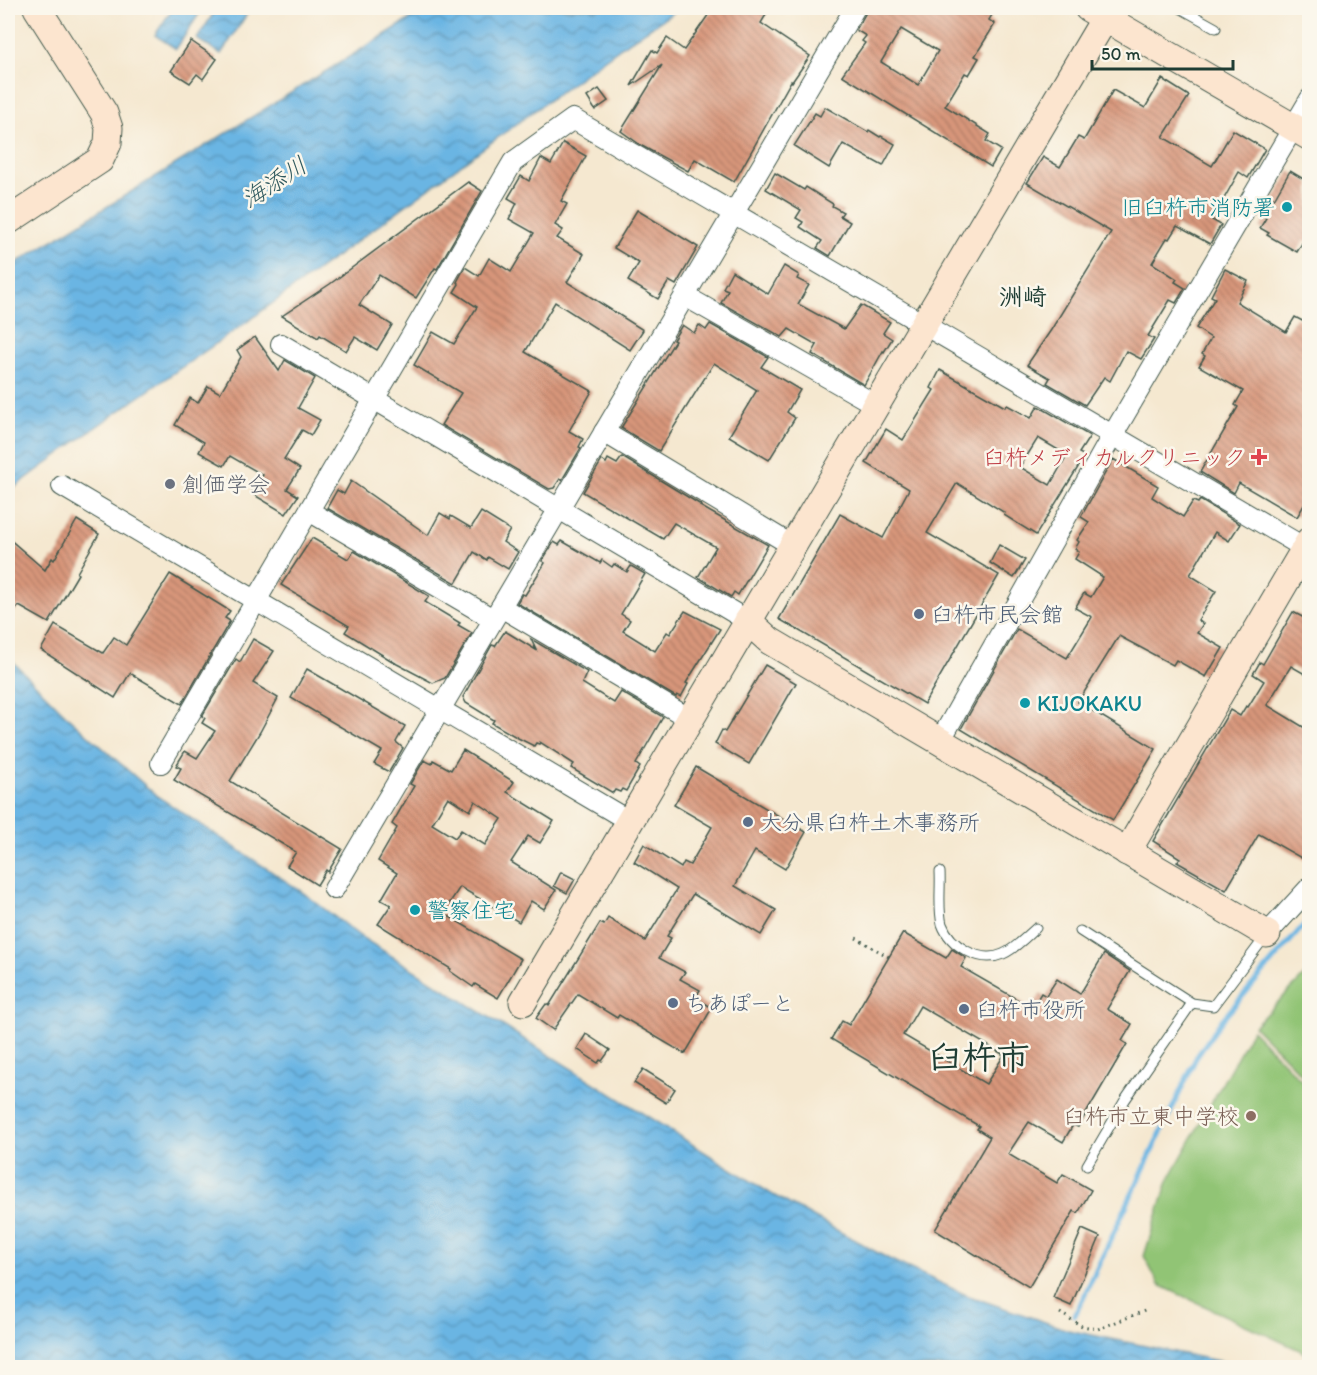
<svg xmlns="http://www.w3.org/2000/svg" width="1317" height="1375" font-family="Itim,'Klee One',sans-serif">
<defs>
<pattern id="water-waves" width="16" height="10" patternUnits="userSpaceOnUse" patternTransform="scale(1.5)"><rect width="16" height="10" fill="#6bb5e3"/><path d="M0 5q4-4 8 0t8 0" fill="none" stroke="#5794b9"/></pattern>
<pattern id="building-back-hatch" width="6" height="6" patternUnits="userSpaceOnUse" patternTransform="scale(1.5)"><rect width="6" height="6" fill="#d8967a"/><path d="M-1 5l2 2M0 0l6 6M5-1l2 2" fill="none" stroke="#af7c65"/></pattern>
</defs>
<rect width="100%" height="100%" fill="#fbf7ec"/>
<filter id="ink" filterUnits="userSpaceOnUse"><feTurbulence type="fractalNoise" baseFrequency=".0167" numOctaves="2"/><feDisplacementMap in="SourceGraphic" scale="12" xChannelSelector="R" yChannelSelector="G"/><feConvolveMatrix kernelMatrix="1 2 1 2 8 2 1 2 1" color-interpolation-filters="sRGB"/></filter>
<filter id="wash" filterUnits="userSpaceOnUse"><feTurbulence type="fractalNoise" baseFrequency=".008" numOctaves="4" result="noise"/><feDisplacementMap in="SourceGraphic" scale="24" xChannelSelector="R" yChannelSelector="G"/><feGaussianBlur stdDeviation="1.35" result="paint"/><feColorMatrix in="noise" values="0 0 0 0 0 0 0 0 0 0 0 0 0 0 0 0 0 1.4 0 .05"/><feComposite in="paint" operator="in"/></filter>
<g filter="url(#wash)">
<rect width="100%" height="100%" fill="#f5e8d0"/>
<g fill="#91c475" stroke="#588054" stroke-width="1.5">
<polygon points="1309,971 1309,1082 1254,1026"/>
<polygon points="1252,1030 1309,1088 1310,1352 1308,1354 1159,1285 1144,1256 1168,1181"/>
</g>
<g fill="url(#water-waves)" stroke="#45798c" stroke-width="1.5">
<polygon points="173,8 203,8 176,49 155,35"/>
<polygon points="217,8 251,8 221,54 197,39"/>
<polygon points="428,8 680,8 621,47 247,322 96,427 8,492 8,268"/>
<polygon points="8,657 70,719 157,796 301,891 361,937 773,1195 889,1259 966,1295 1068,1330 1247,1367 8,1367"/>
</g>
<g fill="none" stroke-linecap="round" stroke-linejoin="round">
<polyline stroke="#6bb5e3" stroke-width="5" points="1075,1315 1196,1058 1222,1020 1310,918"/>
</g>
<g id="blocks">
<g fill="url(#building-back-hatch)" fill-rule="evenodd">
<polygon points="713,8 770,8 761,23 810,56 792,82 791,81 734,182 695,159 688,171 642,146 621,131 662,65 631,86 652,50 657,53 667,38 684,50"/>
<path d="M878 8H984L993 13 989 20 995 24 975 56 979 58 969 75 965 73 945 106 990 134 986 141 1001 150 991 167 842 75 865 43 862 41 866 36 856 30 868 9 875 13ZM901 29 938 51 918 85 881 62Z"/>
<polygon points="191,41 217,59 203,79 197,74 190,83 171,71"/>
<polygon points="1162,79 1189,96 1163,137 1212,166 1233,130 1265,149 1248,178 1239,172 1212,220 1221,225 1210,244 1177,226 1169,239 1167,238 1152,263 1177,279 1175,282 1185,288 1176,303 1170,300 1148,336 1154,339 1141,359 1126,351 1110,381 1104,377 1085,405 1047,383 1050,378 1027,365 1051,330 1111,232 1027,183 1043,157 1060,167 1078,137 1084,140 1113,90 1145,108"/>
<polygon points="599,89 608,101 595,110 587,97"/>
<polygon points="825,107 868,132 869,130 880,137 881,136 895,144 883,166 843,144 829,168 794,146 815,113 820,116"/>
<polygon points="563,143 586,156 561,201 567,204 555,225 563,230 557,238 584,254 567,282 643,330 630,350 555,302 525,352 592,391 569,431 583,439 579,447 581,448 562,480 560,479 554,488 549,489 441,425 461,393 414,365 433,332 454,344 477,307 454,292 459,284 457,282 465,267 479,276 489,258 511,272 534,233 509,219 517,203 508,198 521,176 529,181 541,158 551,164"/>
<polygon points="1290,171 1310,183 1310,243 1304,240 1297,252 1267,235 1269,233 1260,228 1266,218 1260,214 1270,196 1274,199"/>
<polygon points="775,173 804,190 806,187 833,204 832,206 843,212 840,216 850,222 830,256 817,248 822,241 800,227 803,222 796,218 801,210 766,189"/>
<polygon points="468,182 482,191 437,269 435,268 416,298 379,275 359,305 392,325 377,350 355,337 346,351 320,335 318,338 282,316 330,284"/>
<polygon points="637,210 698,247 676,285 669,281 658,299 628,281 639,263 614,248"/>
<polygon points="784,266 799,275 797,279 809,285 798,304 844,329 861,305 890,322 883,333 892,339 884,352 883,351 864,385 812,354 817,345 789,329 782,337 721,303 728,290 723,288 732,271 768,294"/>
<polygon points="1225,269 1248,281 1237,302 1286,332 1295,317 1310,325 1310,495 1297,517 1239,483 1234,493 1200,472 1238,407 1235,405 1243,391 1199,366 1205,356 1202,354 1211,338 1196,328 1215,298 1211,296"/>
<polygon points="710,324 768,357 761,367 800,390 787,412 795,418 769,460 729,436 757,390 714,363 659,451 621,428 675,341 673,340 682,325 694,333 699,325 706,330"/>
<polygon points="255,337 279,371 285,360 315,378 298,408 320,420 311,435 302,430 284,459 300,469 287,489 298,496 286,514 251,493 263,475 230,456 224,466 199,452 204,442 175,425 190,398 198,403 208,386 220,393 241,357 237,350"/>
<path d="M940 370 1005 407 1007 405 1031 418 1038 406 1090 436 1079 453 1085 456 1036 535 1004 515 1005 513 957 483 927 533 999 575 924 704 779 619 840 514 883 538 909 489 866 463 886 429 903 440 934 390 931 388ZM1038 438 1067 455 1050 485 1020 467Z"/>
<polygon points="622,457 701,505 700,506 768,545 738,595 734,592 731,597 698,577 716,547 674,523 663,539 583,492 602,460 606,463 608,459 617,464"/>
<polygon points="1113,459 1158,486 1152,497 1183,517 1193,501 1198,503 1200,500 1240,524 1229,541 1215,532 1190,575 1216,591 1198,620 1203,624 1197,633 1223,648 1206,677 1176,660 1173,665 1119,636 1078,702 1156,749 1113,820 961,729 1017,629 1067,658 1092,617 1075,608 1084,593 1091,597 1103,577 1075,559 1079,552 1075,549 1079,542 1077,540 1089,522 1081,517"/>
<polygon points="351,481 428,535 440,513 450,519 451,516 471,528 481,512 510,530 503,542 518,552 508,569 488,557 487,560 474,552 456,583 327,508 337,490 344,494"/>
<polygon points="77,520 99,534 77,573 78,574 49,623 19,606 8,618 8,538 45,570 52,558 54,560"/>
<polygon points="312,538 348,559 354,551 429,596 425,602 460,623 458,625 472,633 445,678 433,683 397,664 345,632 349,626 281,585"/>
<polygon points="562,541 600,563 602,560 612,567 614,564 627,572 631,566 645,574 621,614 630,620 623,631 655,651 667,632 670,634 685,611 720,629 686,683 688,684 681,697 677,695 676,697 517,603 522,594 525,595 545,563 542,561 554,542 559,545"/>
<polygon points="999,545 1025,560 1014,578 990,563"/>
<polygon points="170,574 230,611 225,618 230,621 182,704 130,673 115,698 41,650 55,625 103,653 114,637 126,645"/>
<polygon points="1293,612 1310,621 1310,677 1291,666 1267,705 1310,731 1310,863 1259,834 1226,890 1177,862 1180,858 1153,841 1230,710 1240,716 1246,706 1248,707 1264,681 1253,674 1260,662 1263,664"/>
<polygon points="505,631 536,650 531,639 587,672 582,683 614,703 621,692 663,717 636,764 640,767 626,791 622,789 620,792 615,790 613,793 571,768 574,764 540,742 539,744 536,743 534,746 518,738 492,723 494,720 466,703 463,697 492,645 495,646"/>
<polygon points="253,639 274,651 253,683 278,698 260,732 230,781 342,849 328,872 326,870 317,885 287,866 296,852 174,780 181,768 176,766 185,751 197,758 215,731 202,723 205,718 202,716 236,659 240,662"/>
<polygon points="765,665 796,683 749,764 715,744 722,730 725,732"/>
<polygon points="307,669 405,726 396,742 403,748 389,772 374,764 382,751 291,698"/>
<path d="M463 750 514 782 507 792 554 821 540 843 528 836 511 862 556 890 544 909 531 901 519 922 460 887 443 913 521 959 498 998 475 984 473 987 450 971 451 969 378 924 391 905 381 900 397 873 378 861 397 828 392 824 414 786 410 784 424 760 432 764 433 760 451 770ZM448 797 470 811 475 801 502 819 485 845 461 830 455 838 432 824Z"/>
<polygon points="696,767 806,832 785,869 755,851 735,886 776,910 761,935 693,894 667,936 671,938 659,958 685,972 680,979 700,990 695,998 712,1008 685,1054 619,1015 617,1018 578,994 553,1030 536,1018 546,1004 549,1006 600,923 604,925 608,918 645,941 677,889 634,862 644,844 681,868 684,862 690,865 712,827 674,805"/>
<polygon points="561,872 575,879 567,893 554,886"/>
<path d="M903 933 946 958 952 949 966 958 961 967 1032 1008 1041 993 1046 996 1057 979 1080 994 1104 954 1130 971 1107 1009 1132 1024 1122 1041 1127 1044 1078 1127 1073 1125 1063 1142 1029 1122 1008 1154 1057 1183 1063 1174 1091 1190 1078 1213 1074 1211 1029 1287 935 1230 990 1137 977 1129 979 1126 831 1039 842 1021 849 1025ZM920 1006 1004 1055 986 1084 903 1035Z"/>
<polygon points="586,1034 610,1050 602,1061 600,1060 598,1063 577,1049"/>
<polygon points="643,1069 675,1089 666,1103 634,1083"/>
<polygon points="1082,1229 1100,1237 1071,1306 1053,1298"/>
</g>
</g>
</g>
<g filter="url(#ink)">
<use href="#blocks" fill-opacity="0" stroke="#3f574b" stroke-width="1.5"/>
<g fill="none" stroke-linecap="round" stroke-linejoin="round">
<defs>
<g id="lane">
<polyline points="1180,8 1216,28"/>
<path d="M940 872C941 889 938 908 942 924 950 946 980 964 1003 954 1015 949 1026 937 1036 928"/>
<polyline points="1080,931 1192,1003 1213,1006 1265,937"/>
<polyline points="1087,1165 1125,1100 1192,1003"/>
</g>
<g id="street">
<polyline points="685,296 876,405"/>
<polyline points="281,344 748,621"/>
<polyline points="604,432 793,546"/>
<polyline points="62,486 629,821"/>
<polyline points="309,511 493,619"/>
<polyline points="501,607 690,719"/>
<polyline points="940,741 1112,436 1310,99"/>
<polyline points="161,763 513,162 573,119 1310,551"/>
<polyline points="334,889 855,8"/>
<polyline points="1267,934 1310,887"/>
</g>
<g id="secondary">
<polyline points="1088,8 1310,137"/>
<polyline points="8,221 100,160 108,143 109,128 104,113 37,8"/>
<polyline points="748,621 770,641 1267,934"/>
<polyline points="1127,852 1310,540"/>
<polyline points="523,1002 1105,18"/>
</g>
</defs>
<use href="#lane" stroke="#3f574b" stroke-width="11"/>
<use href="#street" stroke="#3f574b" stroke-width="22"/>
<use href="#secondary" stroke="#3f574b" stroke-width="29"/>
<g stroke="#3f574b" stroke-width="3" stroke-dasharray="1.5 4.5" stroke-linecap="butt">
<polyline points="856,938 889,957"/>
<polyline points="1060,1313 1082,1326 1098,1329 1147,1310"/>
</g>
<use href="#lane" stroke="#fff" stroke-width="9"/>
<use href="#street" stroke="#fff" stroke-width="20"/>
<use href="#secondary" stroke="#fce5cf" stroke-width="27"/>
</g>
</g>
<g fill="#0f9aa8" stroke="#fbf7ec" stroke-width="2">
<circle cx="1287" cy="207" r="6"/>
<circle cx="1025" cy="703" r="6"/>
<circle cx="415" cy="910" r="6"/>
</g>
<path fill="#e0444e" stroke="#fbf7ec" stroke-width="2" d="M1256 448h6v6h6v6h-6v6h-6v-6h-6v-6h6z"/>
<circle fill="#6b7280" stroke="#fbf7ec" stroke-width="2" cx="170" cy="484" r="6"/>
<g fill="#5c6f8a" stroke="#fbf7ec" stroke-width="2">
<circle cx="919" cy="614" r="6"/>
<circle cx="748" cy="822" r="6"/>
<circle cx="673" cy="1003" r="6"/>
<circle cx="964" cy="1009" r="6"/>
</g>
<circle fill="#8d6e63" stroke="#fbf7ec" stroke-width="2" cx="1251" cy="1116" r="6"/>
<g text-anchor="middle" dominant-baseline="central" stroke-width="5" stroke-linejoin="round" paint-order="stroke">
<g font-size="22" fill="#0d838f" stroke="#fbf7ec" text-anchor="start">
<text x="1275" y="207" text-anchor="end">旧臼杵市消防署</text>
<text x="1037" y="703">KIJOKAKU</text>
<text x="427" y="910">警察住宅</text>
</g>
<g font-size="22" fill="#be3a42" stroke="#fbf7ec" text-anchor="end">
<text x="1246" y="457">臼杵メディカルクリニック</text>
</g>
<g font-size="22" fill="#5b616d" stroke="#fbf7ec" text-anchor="start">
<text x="182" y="484">創価学会</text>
</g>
<g font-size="22" fill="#4e5e75" stroke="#fbf7ec" text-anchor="start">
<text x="931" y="614">臼杵市民会館</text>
<text x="760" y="822">大分県臼杵土木事務所</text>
<text x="685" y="1003">ちあぽーと</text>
<text x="976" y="1009">臼杵市役所</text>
</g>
<g font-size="22" fill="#785e54" stroke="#fbf7ec" text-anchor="end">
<text x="1239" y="1116">臼杵市立東中学校</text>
</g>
<g font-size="24" font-style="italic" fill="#325b60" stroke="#fbf7ec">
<text transform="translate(274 182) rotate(-33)">海添川</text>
</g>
<g font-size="24" font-weight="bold" fill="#1f3d34" stroke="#fbf7ec">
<text x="1023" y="296">洲崎</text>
</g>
<g font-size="34" font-weight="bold" fill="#1f3d34" stroke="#fbf7ec">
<text x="979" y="1057">臼杵市</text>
</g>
</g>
<rect width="1317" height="1375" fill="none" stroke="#fbf7ec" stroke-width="30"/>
<path d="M1092 60v9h141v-9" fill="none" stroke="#1f3d34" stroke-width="3"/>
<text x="1101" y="60" font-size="18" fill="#1f3d34" stroke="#fbf7ec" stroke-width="4.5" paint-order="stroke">50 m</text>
</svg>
